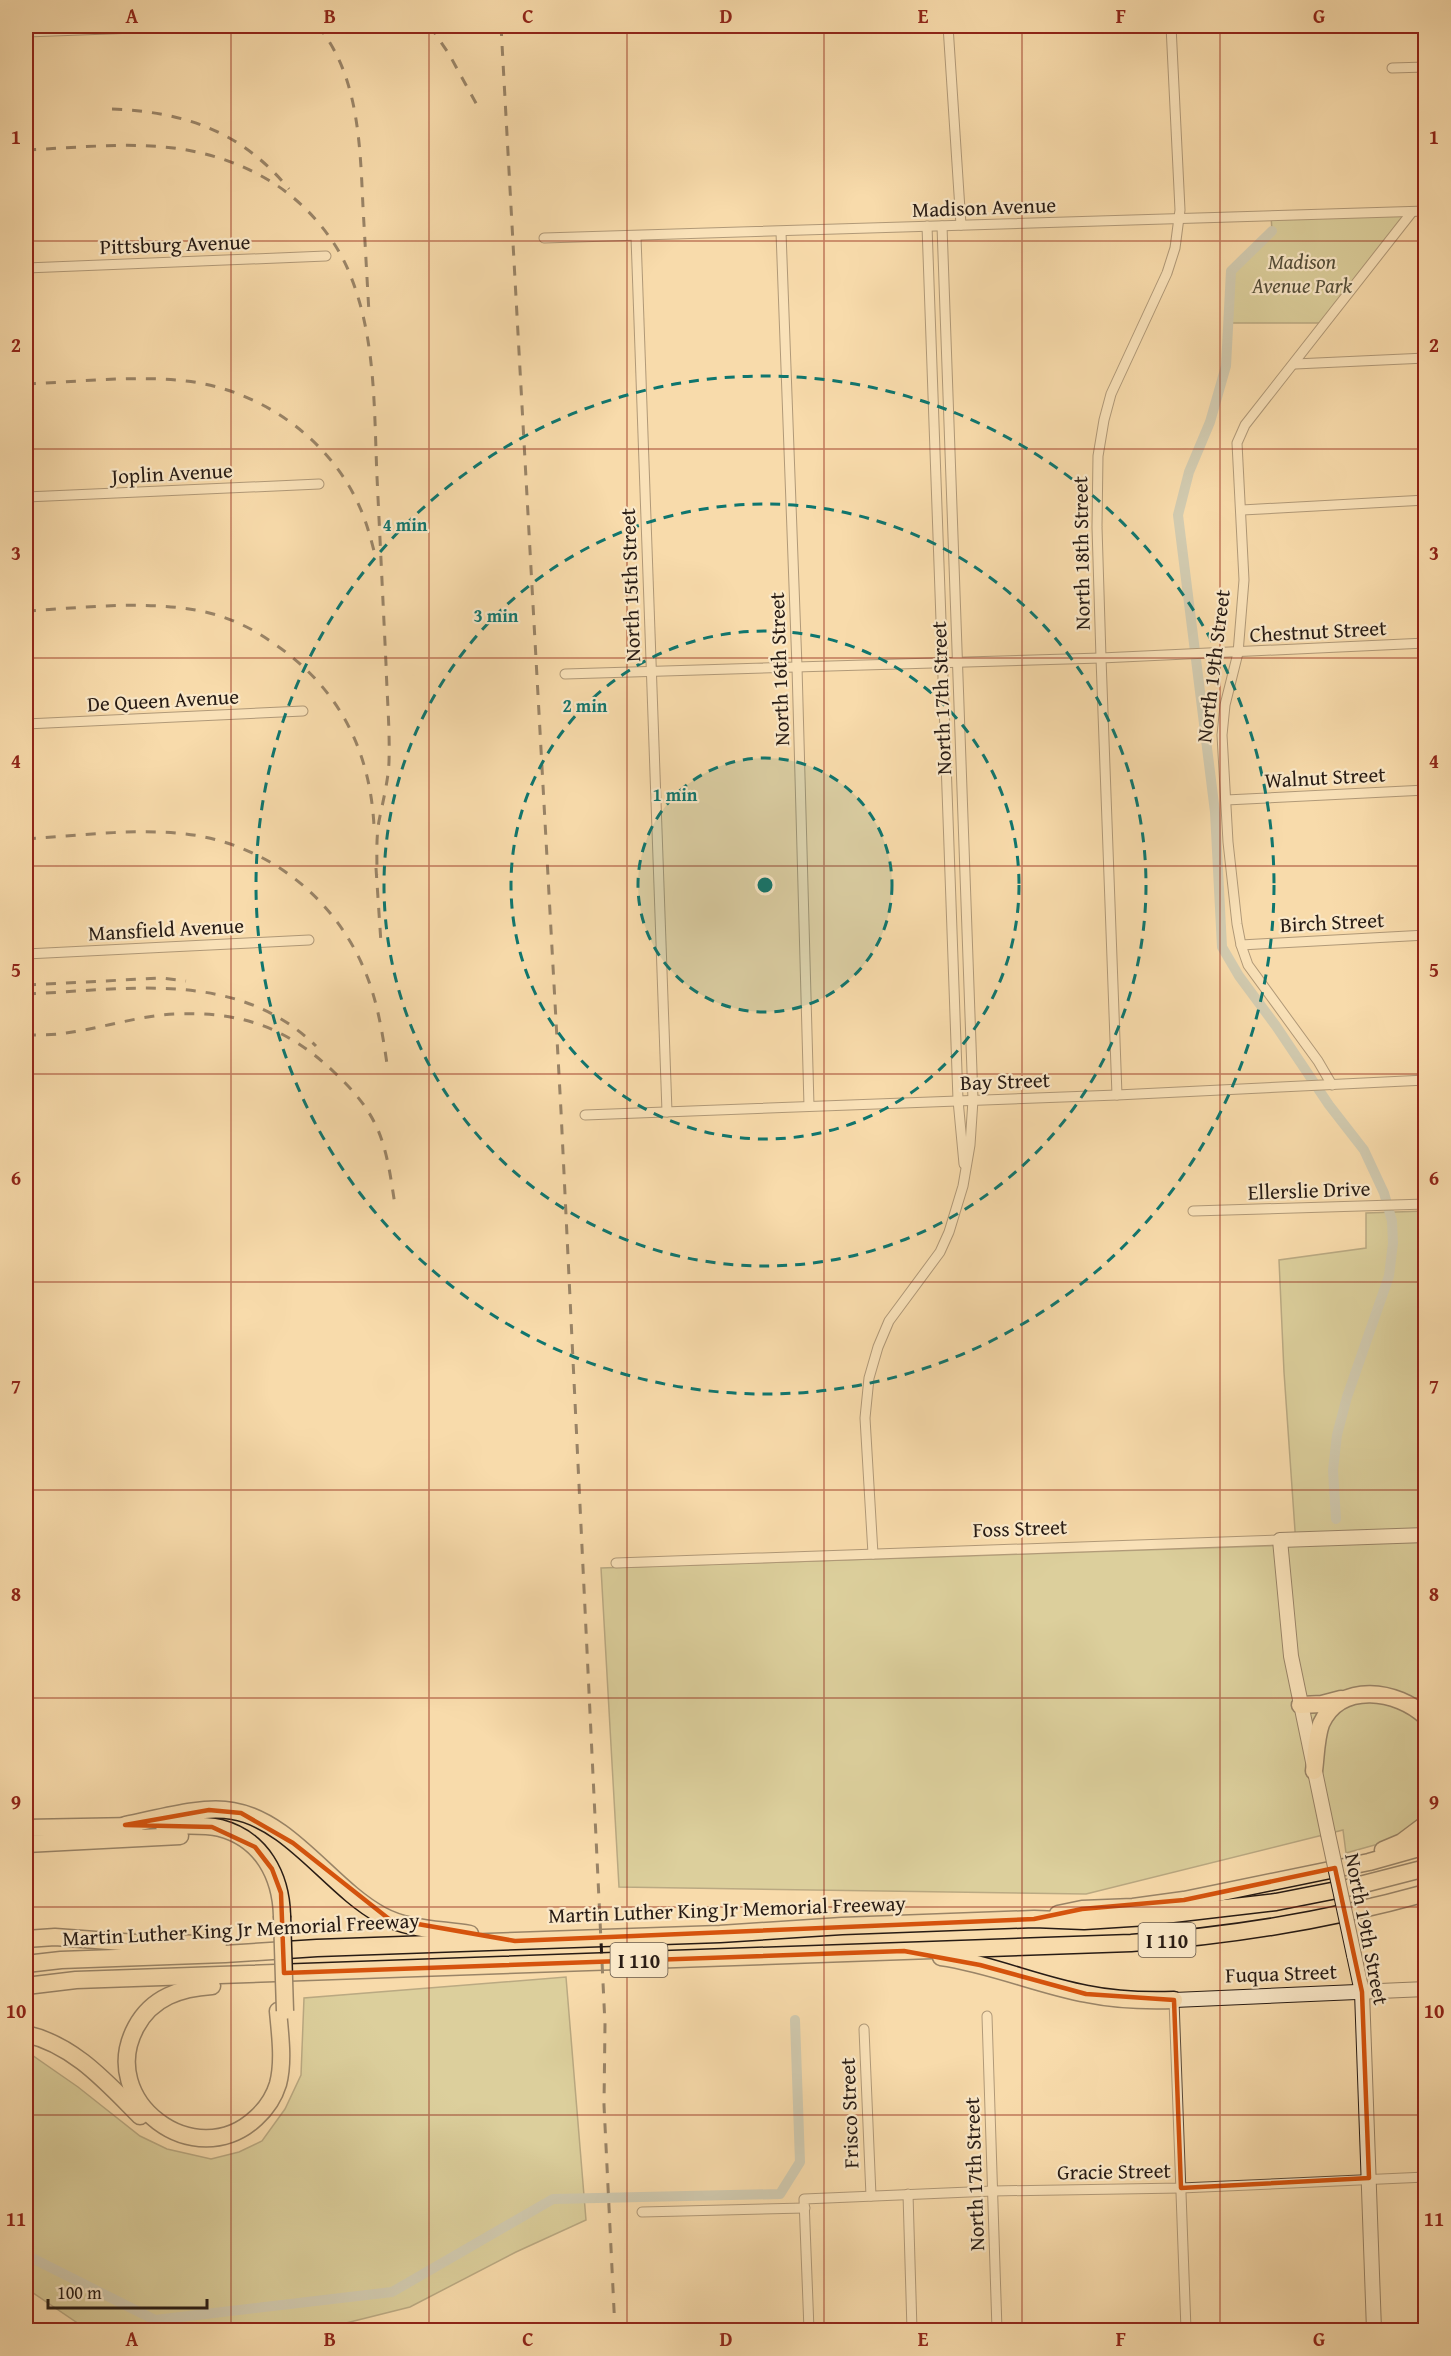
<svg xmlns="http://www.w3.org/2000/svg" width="1451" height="2356" font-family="'Gentium Book Plus',serif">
<rect width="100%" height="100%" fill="#f8dbab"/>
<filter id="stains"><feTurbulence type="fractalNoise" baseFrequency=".00333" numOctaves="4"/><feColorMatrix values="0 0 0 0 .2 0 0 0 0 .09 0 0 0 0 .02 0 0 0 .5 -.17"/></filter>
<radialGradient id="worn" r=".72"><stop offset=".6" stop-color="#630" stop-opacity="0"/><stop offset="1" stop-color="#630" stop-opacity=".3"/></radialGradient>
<g fill="#bac18b" stroke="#706e50" stroke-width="1.5">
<polygon points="1412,212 1326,323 1227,323 1231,271 1272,231 1271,215"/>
<polygon points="1425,1211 1425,1831 1346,1853 1343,1830 1086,1894 619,1887 601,1568 1296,1545 1284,1372 1279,1260 1366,1248 1366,1213"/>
<polygon points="566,1977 586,2220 516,2252 410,2307 318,2330 118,2330 82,2326 26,2288 26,2051 78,2087 140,2136 167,2149 211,2159 239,2152 262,2141 285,2109 301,2075 304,1998"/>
</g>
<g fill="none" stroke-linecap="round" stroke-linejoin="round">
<g stroke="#a4b8b6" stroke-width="10">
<polyline points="1272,231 1231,271 1226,366 1210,422 1189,472 1178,515 1215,812 1222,947 1239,976 1276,1026 1329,1105 1364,1150 1384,1193 1392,1221 1393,1243 1389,1276 1347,1397 1337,1435 1333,1470 1336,1519"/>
<polyline points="26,2255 155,2320 392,2292 553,2199 780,2194 800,2162 795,2020"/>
</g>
<defs>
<g id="street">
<polyline points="948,26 961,225"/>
<polyline points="26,32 191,26"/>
<polyline points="1392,68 1426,67"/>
<polyline points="927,226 958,1100 964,1164"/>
<polyline points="781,232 797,667 809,1106"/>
<polyline points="636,237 667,1112"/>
<polyline points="544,238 1426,211"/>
<polyline points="26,268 326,256"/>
<polyline points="1295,364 1426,358"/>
<polyline points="26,497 319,484"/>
<polyline points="1242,510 1426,500"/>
<polyline points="565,674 1101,658 1426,643"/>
<polyline points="26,724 303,711"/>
<polyline points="1226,800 1426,790"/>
<polyline points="1241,945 1426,935"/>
<polyline points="26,954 309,940"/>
<polyline points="1332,1085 1318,1061 1248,965 1241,945 1237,924 1228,842 1222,735 1225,705 1238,653 1244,580 1237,443 1245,425 1412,212"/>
<polyline points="1117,1095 1101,658 1097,527 1098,456 1104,420 1111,394 1167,273 1175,248 1180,210 1171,26"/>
<polyline points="585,1115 1117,1095 1426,1080"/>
<polyline points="1193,1211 1426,1204"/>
<polyline points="873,1554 865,1418 869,1378 878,1347 889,1321 940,1252 949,1232 963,1186 970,1145 973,1100 942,226"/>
<polyline points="616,1563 1280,1540"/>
<polyline points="1174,2000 1186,2330"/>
<polyline points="987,2016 997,2330"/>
<polyline points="864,2029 871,2196"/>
<polyline points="908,2194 912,2330"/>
<polyline points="642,2212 805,2208"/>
<polyline points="809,2330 804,2199 993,2191 1181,2188 1426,2177"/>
</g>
<g id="secondary">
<polyline points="1328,1834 1291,1656 1280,1540 1426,1535"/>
<polyline points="1354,1955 1362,1992 1374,2330"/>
<polyline points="1174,2000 1426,1989"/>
</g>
<g id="highway">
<polyline points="1300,1705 1322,1704 1341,1699"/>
<path d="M1314 1771C1316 1756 1316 1738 1321 1724 1340 1681 1398 1690 1426 1717"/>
<path d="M125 1825C157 1819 201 1805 233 1811 291 1821 331 1888 381 1915 408 1930 440 1929 470 1934"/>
<path d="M164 1826C182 1826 202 1824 220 1828 262 1839 281 1876 282 1916"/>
<polyline points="26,1828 135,1826"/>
<polyline points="26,1844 180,1836"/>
<polyline points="1383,1850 1402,1842 1426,1824"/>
<polyline points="1058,1914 1082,1909 1133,1907 1184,1900 1369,1862 1426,1846"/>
<polyline points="26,1939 55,1937 136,1943 218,1944"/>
<path d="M941 1957C991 1964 1038 1985 1087 1994 1116 2000 1145 2001 1174 2000"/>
<polyline points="26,1964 61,1960 225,1954 317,1948 720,1934 842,1926 1034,1919 1084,1921 1147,1917 1276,1902 1352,1887 1426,1868"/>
<path d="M26 1986 76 1980 1131 1943C1231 1936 1329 1920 1426 1893"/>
<path d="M212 1986C181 1988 152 1997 136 2027 96 2101 195 2175 256 2118 266 2109 274 2097 278 2084 284 2061 280 2034 278 2011"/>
<path d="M26 2034C74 2045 106 2082 140 2116"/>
</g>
</defs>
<use href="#street" stroke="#5b4b3a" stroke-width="11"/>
<use href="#secondary" stroke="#271b14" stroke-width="16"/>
<use href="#highway" stroke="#271b14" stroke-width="19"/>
<use href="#street" stroke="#fae8c8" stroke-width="9"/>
<use href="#secondary" stroke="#fae8c8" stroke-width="14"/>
<use href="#highway" stroke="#f8dbab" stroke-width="16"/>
<g stroke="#271b14" stroke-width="3" stroke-dasharray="10 10" stroke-linecap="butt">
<path d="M318 26C359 76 360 145 363 207 365 242 367 278 369 313"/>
<polyline points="430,26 449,54 477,105"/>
<polyline points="501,26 561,1111 605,2024 604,2105 615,2330"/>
<path d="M112 109C185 112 241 131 289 189"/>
<path d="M26 150C114 146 190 133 270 181 305 202 337 239 351 277 376 340 374 410 377 477 380 539 383 601 386 664 387 697 390 730 389 762 388 782 383 801 379 821 376 838 377 857 377 875"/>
<path d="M26 384C78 382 133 375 186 381 256 389 324 434 356 499 365 517 370 535 375 555"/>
<path d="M26 611C79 608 135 601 189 609 219 613 248 625 273 643 337 686 370 748 374 826"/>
<path d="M26 839C75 836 126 829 176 833 257 839 327 889 361 962 376 994 382 1029 387 1064"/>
<polyline points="376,868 381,943"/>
<polyline points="26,985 162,978 186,981"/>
<path d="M26 994C127 990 236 968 316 1046"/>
<path d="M26 1035C39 1035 53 1035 66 1033 102 1028 138 1016 174 1014 240 1011 287 1027 335 1073 353 1090 368 1107 378 1130 388 1154 391 1180 395 1205"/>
</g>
<defs>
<polyline id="secondary-bridge" points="1328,1834 1354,1955"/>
<polyline id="highway-bridge" points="282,1916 285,2011"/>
</defs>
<use href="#secondary-bridge" stroke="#271b14" stroke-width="16" stroke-linecap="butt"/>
<use href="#highway-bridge" stroke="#271b14" stroke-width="19" stroke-linecap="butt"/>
<use href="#secondary-bridge" stroke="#fae8c8" stroke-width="14"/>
<use href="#highway-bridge" stroke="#f8dbab" stroke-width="16"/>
</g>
<path d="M0 0H1451V2356H0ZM209 1810 241 1813 293 1843 389 1919 515 1941 1034 1919 1082 1909 1184 1900 1335 1868 1362 1992 1369 2178 1181 2188 1174 2000 1086 1994 980 1965 904 1951 284 1973 281 1893 272 1869 255 1847 212 1827 125 1825Z" fill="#f8dbab" fill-opacity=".55" fill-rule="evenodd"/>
<path fill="none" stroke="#d5530d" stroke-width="4.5" stroke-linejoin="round" d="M209 1810 241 1813 293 1843 389 1919 515 1941 1034 1919 1082 1909 1184 1900 1335 1868 1362 1992 1369 2178 1181 2188 1174 2000 1086 1994 980 1965 904 1951 284 1973 281 1893 272 1869 255 1847 212 1827 125 1825Z"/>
<path fill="none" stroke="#8f2418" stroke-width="1.5" stroke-opacity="0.55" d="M231 26V2330M429 26V2330M627 26V2330M824 26V2330M1022 26V2330M1220 26V2330M26 241H1426M26 449H1426M26 658H1426M26 866H1426M26 1074H1426M26 1282H1426M26 1490H1426M26 1698H1426M26 1907H1426M26 2115H1426"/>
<circle cx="765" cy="885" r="127" fill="#0f766e" fill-opacity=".12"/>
<g fill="none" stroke="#0f766e" stroke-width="3" stroke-dasharray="10 8">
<circle cx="765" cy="885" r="127"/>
<circle cx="765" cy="885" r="254"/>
<circle cx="765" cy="885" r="381"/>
<circle cx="765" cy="885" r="509"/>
</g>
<g text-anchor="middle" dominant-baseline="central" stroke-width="4.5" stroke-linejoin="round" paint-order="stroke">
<g fill="#fae8c8" stroke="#66584a" stroke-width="1.5">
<rect x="1138.5" y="1923" width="57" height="34" rx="4.5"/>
<rect x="610.5" y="1943" width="57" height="34" rx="4.5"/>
</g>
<g font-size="20" font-weight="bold" fill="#271b14">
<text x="1167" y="1940">I 110</text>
<text x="639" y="1960">I 110</text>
</g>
<g font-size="21" fill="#271b14" stroke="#fae8c8">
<text transform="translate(984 207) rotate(-2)">Madison Avenue</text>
<text transform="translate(175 244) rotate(-2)">Pittsburg Avenue</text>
<text transform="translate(172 473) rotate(-3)">Joplin Avenue</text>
<text transform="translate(1081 553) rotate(-91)">North 18th Street</text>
<text transform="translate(630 585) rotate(-92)">North 15th Street</text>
<text transform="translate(1318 631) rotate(-3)">Chestnut Street</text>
<text transform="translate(1213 666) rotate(-83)">North 19th Street</text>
<text transform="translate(779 669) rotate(-92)">North 16th Street</text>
<text transform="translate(941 698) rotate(-92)">North 17th Street</text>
<text transform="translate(163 700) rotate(-3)">De Queen Avenue</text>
<text transform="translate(1325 777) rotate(-3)">Walnut Street</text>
<text transform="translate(1332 922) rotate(-3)">Birch Street</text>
<text transform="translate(166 929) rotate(-3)">Mansfield Avenue</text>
<text transform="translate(1005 1081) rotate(-2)">Bay Street</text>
<text transform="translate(1309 1190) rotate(-2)">Ellerslie Drive</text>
<text transform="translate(1020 1528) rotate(-2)">Foss Street</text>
<text transform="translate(727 1909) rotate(-2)">Martin Luther King Jr Memorial Freeway</text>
<text transform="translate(241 1929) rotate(-3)">Martin Luther King Jr Memorial Freeway</text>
<text transform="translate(1367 1929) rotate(79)">North 19th Street</text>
<text transform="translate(1281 1973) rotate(-2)">Fuqua Street</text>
<text transform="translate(849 2113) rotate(-92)">Frisco Street</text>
<text transform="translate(1114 2171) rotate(-1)">Gracie Street</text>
<text transform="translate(974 2174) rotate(-92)">North 17th Street</text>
</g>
<g font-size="21" font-style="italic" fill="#534d38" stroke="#fae8c8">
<text x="1302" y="261">Madison<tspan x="1302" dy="24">Avenue Park</tspan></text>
</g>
</g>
<circle cx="765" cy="885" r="9" fill="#0f766e" stroke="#fae8c8" stroke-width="3"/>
<g font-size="18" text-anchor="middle" font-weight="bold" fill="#0f766e" stroke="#fae8c8" stroke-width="4.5" stroke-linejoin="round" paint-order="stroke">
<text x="405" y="531">4 min</text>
<text x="496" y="622">3 min</text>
<text x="585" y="712">2 min</text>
<text x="675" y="801">1 min</text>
</g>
<rect width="1451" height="2356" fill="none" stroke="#f8dbab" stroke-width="66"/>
<path d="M48 2299v9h159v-9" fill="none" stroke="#271b14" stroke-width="3"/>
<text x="57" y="2299" font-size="18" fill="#271b14" stroke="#fae8c8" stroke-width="4.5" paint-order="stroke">100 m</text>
<rect x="33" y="33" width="1385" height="2290" fill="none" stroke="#8f2418" stroke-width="2"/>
<g font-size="20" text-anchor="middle" font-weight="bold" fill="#8f2418">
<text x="132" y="23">A</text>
<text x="330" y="23">B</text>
<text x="528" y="23">C</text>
<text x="726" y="23">D</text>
<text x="923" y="23">E</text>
<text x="1121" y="23">F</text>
<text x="1319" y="23">G</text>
<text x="16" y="144">1</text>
<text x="1434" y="144">1</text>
<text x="16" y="352">2</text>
<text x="1434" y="352">2</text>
<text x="16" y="560">3</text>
<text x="1434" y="560">3</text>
<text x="16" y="768">4</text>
<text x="1434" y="768">4</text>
<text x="16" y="977">5</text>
<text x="1434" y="977">5</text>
<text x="16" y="1185">6</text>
<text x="1434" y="1185">6</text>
<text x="16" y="1393">7</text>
<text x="1434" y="1393">7</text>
<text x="16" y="1601">8</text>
<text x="1434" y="1601">8</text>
<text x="16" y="1809">9</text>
<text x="1434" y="1809">9</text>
<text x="16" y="2018">10</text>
<text x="1434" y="2018">10</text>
<text x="16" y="2226">11</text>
<text x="1434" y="2226">11</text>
<text x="132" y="2346">A</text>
<text x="330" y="2346">B</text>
<text x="528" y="2346">C</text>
<text x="726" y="2346">D</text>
<text x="923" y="2346">E</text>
<text x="1121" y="2346">F</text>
<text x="1319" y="2346">G</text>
</g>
<rect width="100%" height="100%" filter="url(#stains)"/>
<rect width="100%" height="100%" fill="url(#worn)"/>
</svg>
